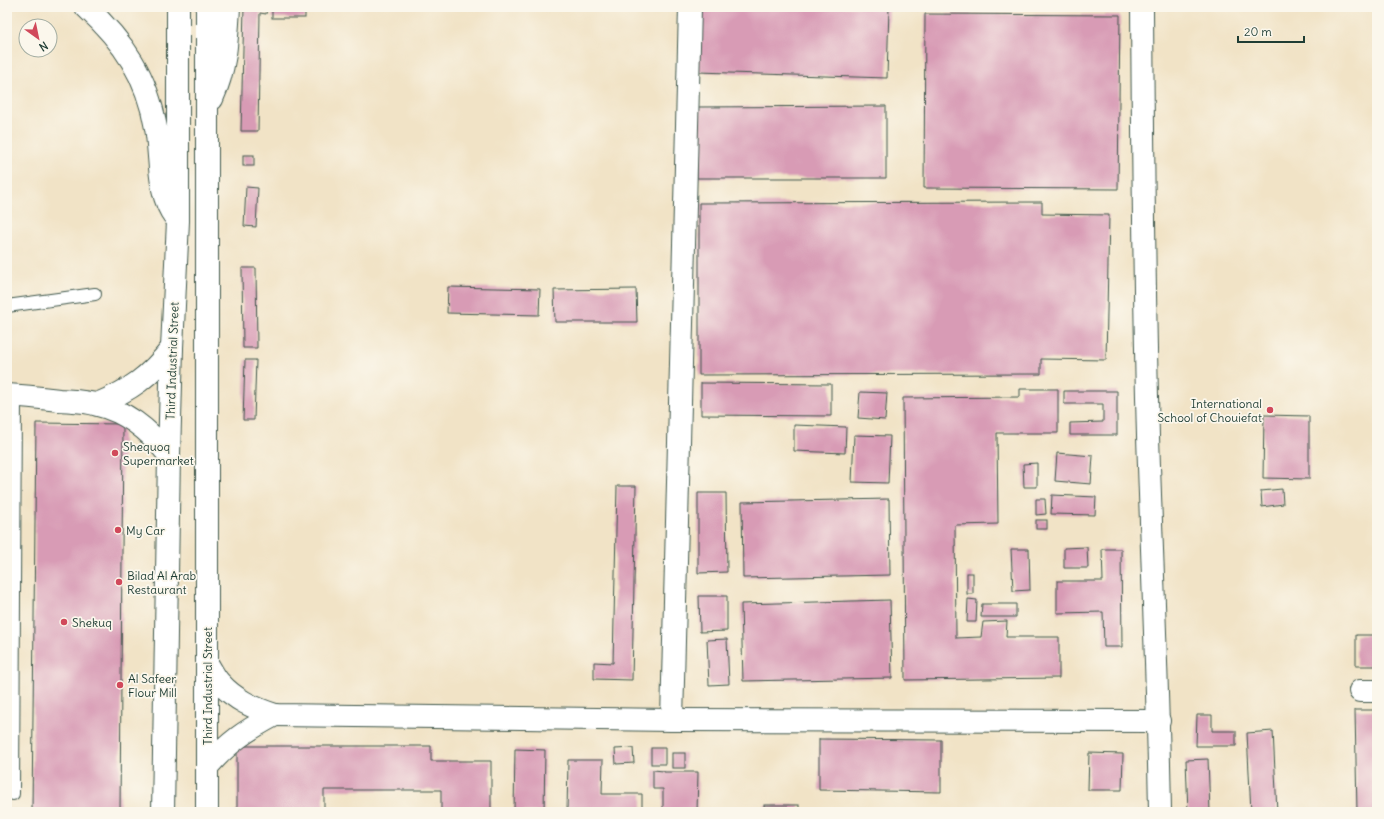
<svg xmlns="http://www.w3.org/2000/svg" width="1384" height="819" font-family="Delius,sans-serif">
<rect width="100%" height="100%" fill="#fbf7ec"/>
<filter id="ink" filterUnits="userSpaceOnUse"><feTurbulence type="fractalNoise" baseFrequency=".025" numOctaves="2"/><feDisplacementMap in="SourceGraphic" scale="8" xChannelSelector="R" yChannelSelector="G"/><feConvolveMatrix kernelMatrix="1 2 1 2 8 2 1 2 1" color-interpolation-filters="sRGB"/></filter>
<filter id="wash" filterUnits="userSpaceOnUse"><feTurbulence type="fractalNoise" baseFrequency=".012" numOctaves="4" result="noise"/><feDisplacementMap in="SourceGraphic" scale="16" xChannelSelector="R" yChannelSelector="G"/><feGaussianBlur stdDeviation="0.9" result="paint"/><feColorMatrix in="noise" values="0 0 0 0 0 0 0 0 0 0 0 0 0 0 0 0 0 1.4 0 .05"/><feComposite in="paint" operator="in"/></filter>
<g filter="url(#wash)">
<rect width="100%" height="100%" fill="#f1e3c6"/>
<g id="blocks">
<g fill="#d89bb5">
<polygon points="244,7 267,7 266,14 260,13 258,131 241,131"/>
<rect x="272" y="7" width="33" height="11"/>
<polygon points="700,7 889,7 887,78 698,72"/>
<polygon points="925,14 1120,15 1118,189 924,188"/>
<polygon points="886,106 886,178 697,178 697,107"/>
<rect x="243" y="155" width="11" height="11"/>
<polygon points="246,187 258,188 256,227 244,226"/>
<polygon points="1042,202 1042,214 1109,215 1106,360 1041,359 1041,374 699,375 699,203"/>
<polygon points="242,268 256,268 257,348 243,348"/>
<polygon points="448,287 540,289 539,315 447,313"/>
<polygon points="636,289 637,322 555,322 554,290"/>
<polygon points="245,360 256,360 254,420 243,420"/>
<polygon points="701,383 831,384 831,416 701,415"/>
<polygon points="1020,389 1058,389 1058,433 997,433 998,524 955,525 956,638 981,637 983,622 1007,621 1006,637 1059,637 1059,678 905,680 903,398 1020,397"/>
<polygon points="1064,391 1117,391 1117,435 1070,435 1070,423 1103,422 1103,404 1064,404"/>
<polygon points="860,392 887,393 885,420 858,418"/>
<polygon points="1264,415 1309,416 1309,479 1263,478"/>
<polygon points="36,423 123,424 120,812 32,812"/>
<polygon points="794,425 846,427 845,453 794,451"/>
<polygon points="854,435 890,436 888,483 852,482"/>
<polygon points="1057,453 1093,456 1091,484 1055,481"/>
<polygon points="1037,463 1037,487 1024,487 1023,464"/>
<polygon points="617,486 636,486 632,680 594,679 594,662 613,663"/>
<polygon points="1282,489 1283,504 1262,507 1261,491"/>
<polygon points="698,493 726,493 727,572 698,573"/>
<polygon points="1052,495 1096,497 1095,515 1051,514"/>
<polygon points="889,499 890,575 743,578 742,502"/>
<polygon points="1036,499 1045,499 1046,514 1036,515"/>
<rect x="1036" y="520" width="11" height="9"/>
<polygon points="1087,547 1088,568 1064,568 1064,548"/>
<polygon points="1011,549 1029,549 1030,590 1013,591"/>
<polygon points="1102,549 1121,549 1122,647 1104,647 1103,612 1057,613 1057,581 1103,581"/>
<rect x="967" y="573" width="6" height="21"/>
<polygon points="699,596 727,596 727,631 700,632"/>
<polygon points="968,599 977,600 976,622 967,622"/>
<polygon points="890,600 892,678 743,681 741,604"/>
<polygon points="982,604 1016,604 1016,617 981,617"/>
<rect x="1356" y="635" width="21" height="31"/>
<polygon points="727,639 729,684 709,685 707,640"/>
<polygon points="1355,710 1377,710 1377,812 1357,812"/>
<polygon points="1197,715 1212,715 1212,731 1236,731 1236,746 1196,746"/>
<polygon points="1273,731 1277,812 1251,812 1247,733"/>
<polygon points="819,739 941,740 941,792 819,790"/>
<polygon points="237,746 431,746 431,761 491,761 491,812 441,812 441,790 324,790 324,812 237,812"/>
<polygon points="633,748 634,763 616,764 615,749"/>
<rect x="651" y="748" width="14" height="16"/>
<polygon points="515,749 545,750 544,812 514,812"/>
<rect x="672" y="753" width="13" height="15"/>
<polygon points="1089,753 1123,754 1122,790 1088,790"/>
<polygon points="1208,759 1210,812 1188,812 1186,760"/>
<polygon points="568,760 603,760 602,794 642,794 642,812 567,812"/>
<polygon points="653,770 664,771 664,772 698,772 697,812 663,812 663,789 653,789"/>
<rect x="764" y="805" width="35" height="7"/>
</g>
</g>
</g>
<g filter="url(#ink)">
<use href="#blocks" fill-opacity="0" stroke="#3e564a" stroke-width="1"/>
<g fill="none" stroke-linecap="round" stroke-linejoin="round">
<defs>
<g id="lane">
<polyline points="7,306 95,294"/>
<polyline points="13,794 15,396"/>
</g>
<g id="street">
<path d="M1142 7C1143 150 1144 293 1148 436 1152 561 1158 687 1160 812"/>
<path d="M7 395C24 396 42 398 59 400 71 401 86 401 98 405 128 412 150 431 169 455"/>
<path d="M97 404C131 390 149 377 172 348"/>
<polyline points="1360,691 1377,691"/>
</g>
<g id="secondary">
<path d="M86 7C124 42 147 76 156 128 161 156 157 194 175 217"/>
<path d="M212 99C226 68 227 41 229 7"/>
<path d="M208 665C212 671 215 678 220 683 235 700 254 708 275 715L672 720 1159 721"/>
<polyline points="672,720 690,7"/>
<path d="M207 767C229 742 245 731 275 715"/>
<polyline points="163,812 169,455 172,348 178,221 178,7"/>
<polyline points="207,812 207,7"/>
</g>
</defs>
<use href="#lane" stroke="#3e564a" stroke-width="14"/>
<use href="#street" stroke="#3e564a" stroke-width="24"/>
<use href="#secondary" stroke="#3e564a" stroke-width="24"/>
<use href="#lane" stroke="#fff" stroke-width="12"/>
<use href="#street" stroke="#fff" stroke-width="22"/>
<use href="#secondary" stroke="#fff" stroke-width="22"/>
</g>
</g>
<g fill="#d1495b" stroke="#fbf7ec" stroke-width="1.5">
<circle cx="1270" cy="410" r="4"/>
<circle cx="115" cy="453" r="4"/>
<circle cx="118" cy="530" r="4"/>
<circle cx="119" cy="582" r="4"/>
<circle cx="64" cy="622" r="4"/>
<circle cx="120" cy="685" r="4"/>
</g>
<g text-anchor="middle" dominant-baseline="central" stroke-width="3.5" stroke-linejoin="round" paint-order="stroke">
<g font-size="12" fill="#1f3d34" stroke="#fbf7ec">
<text transform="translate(172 361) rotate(-88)">Third Industrial Street</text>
<text transform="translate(207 686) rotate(-90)">Third Industrial Street</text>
</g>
<g font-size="12" fill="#1f3d34" stroke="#fbf7ec" text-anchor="start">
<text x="1262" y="403" text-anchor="end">International<tspan x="1262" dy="14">School of Chouiefat</tspan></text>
<text x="123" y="446">Shequoq<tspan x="123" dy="14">Supermarket</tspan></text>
<text x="126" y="530">My Car</text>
<text x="127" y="575">Bilad Al Arab<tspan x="127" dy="14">Restaurant</tspan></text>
<text x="72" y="622">Shekuq</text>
<text x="128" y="678">Al Safeer<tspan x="128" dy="14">Flour Mill</tspan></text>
</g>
</g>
<rect width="1384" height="819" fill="none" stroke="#fbf7ec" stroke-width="24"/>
<g transform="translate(38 38) rotate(147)"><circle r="19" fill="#fbf7ec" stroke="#a3ada2"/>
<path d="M0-3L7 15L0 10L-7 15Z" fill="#d1495b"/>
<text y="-6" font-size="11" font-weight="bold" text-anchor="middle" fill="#1f3d34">N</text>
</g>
<path d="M1238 36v6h66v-6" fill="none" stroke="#1f3d34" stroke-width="2"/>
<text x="1244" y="36" font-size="12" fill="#1f3d34" stroke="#fbf7ec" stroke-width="3" paint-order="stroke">20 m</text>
</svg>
